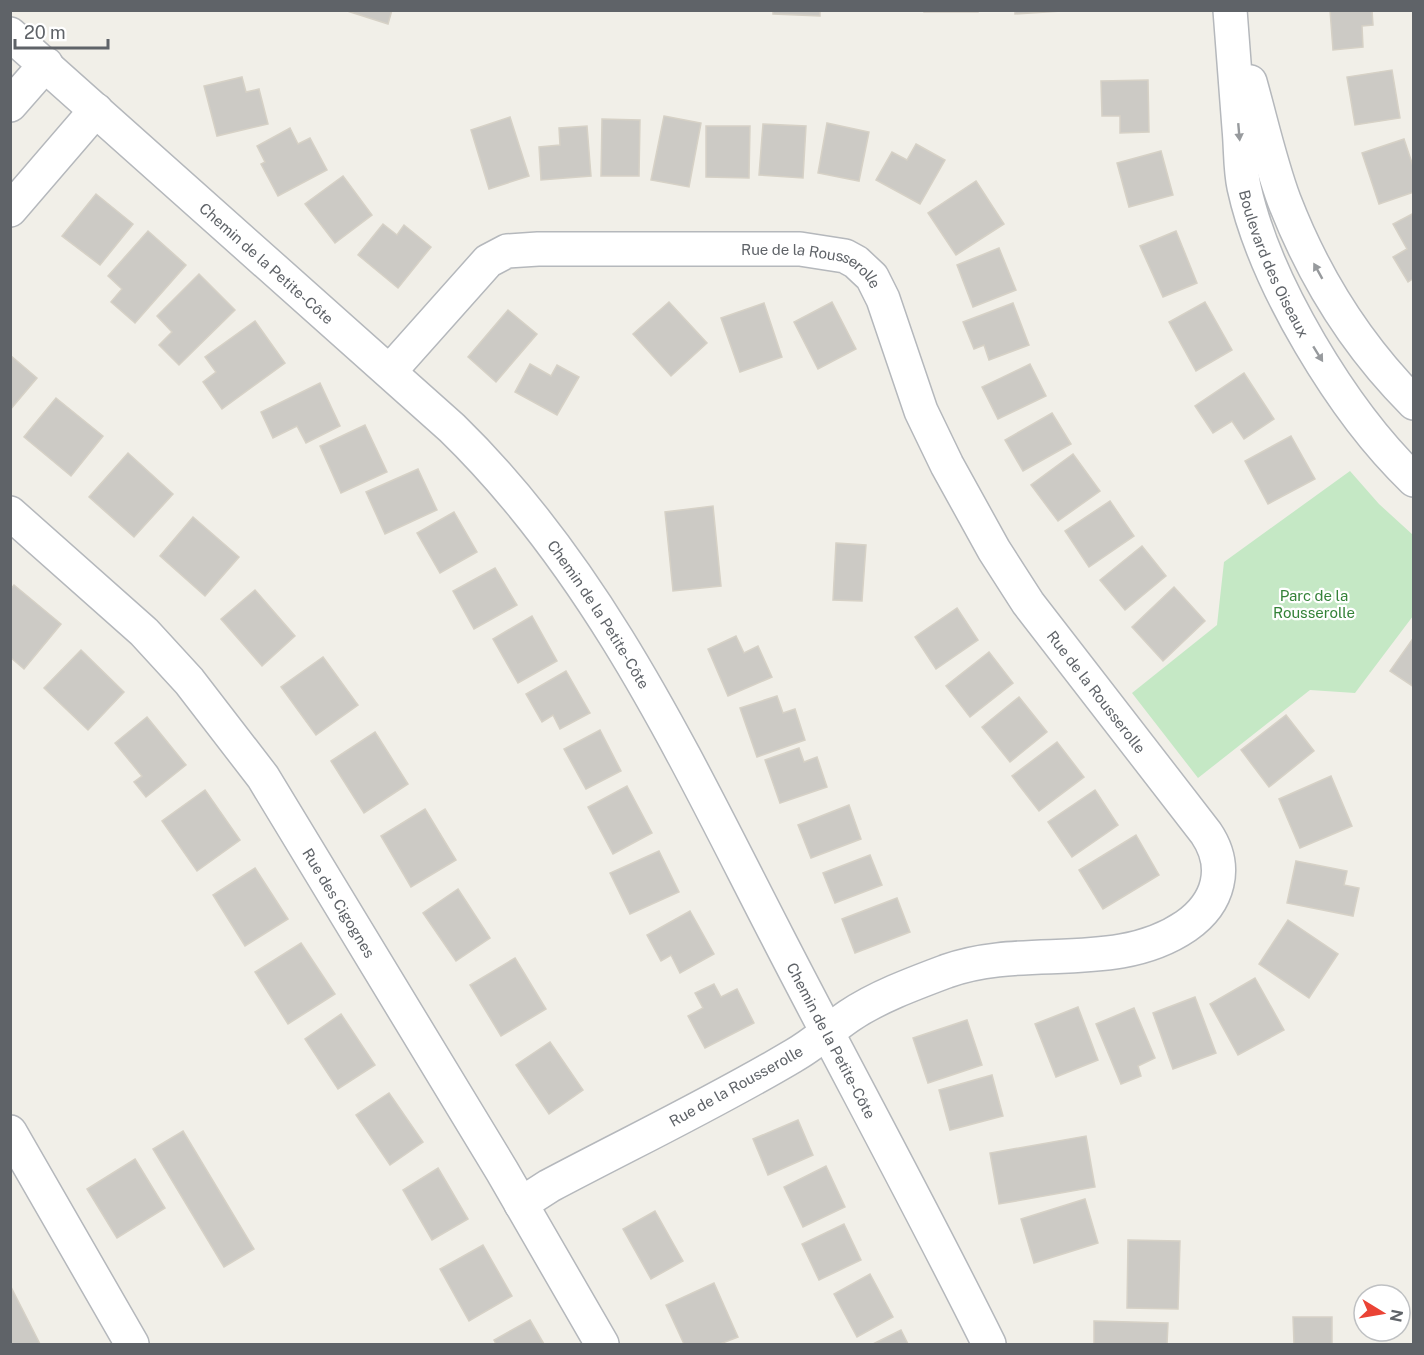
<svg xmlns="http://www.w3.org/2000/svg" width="1424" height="1355" font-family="'Public Sans',sans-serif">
<rect width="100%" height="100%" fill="#f1efe8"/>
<polygon fill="#c5e8c5" points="1350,471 1379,504 1413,535 1413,616 1355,693 1310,690 1198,778 1132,693 1217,625 1224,562"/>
<g fill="#cccac5" stroke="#d6d1c6" stroke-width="1.5">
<polygon points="344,10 392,10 388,24"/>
<polygon points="773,10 820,10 820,16 773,14"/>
<rect x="924" y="10" width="54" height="2"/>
<polygon points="1015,10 1061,10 1061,11 1015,14"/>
<polygon points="1330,10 1372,10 1373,25 1362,26 1363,47 1333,50"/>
<polygon points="1392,70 1400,118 1355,125 1347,77"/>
<polygon points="242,77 246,92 259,89 268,124 217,136 204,86"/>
<polygon points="1148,80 1149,132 1120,133 1120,116 1102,116 1101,81"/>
<polygon points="664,116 701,123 689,187 651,180"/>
<polygon points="510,117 529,176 489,189 471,130"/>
<polygon points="602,119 640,120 639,176 601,176"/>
<polygon points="827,123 869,132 859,181 818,173"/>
<polygon points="763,124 806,126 803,178 759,175"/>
<polygon points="587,126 591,176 541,180 539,147 560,145 559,128"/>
<polygon points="706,126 750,126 749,178 706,177"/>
<polygon points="290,128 298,144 310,138 327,170 278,196 261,164 265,162 257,146"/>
<polygon points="1404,139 1414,169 1414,192 1379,204 1362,153"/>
<polygon points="916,144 945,160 920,204 876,180 892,152 907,160"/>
<polygon points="1161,151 1173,195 1129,207 1117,163"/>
<polygon points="343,176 372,215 335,243 305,204"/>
<polygon points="976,181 1004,224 956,255 928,213"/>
<polygon points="96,194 133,224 100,265 62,236"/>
<polygon points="1414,213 1414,278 1408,282 1393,257 1407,249 1393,224"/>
<polygon points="383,224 397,235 404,225 431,247 398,288 358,255"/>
<polygon points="148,231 186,265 135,323 111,302 122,289 108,276"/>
<polygon points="1176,231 1197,283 1163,297 1140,246"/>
<polygon points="999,248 1016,290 973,307 957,265"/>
<polygon points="199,274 235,310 179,365 159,345 172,332 157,316"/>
<polygon points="669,302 707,343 671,376 633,334"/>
<polygon points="832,302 856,349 818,369 794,322"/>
<polygon points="1205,302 1232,350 1196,371 1169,322"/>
<polygon points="764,303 782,357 740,372 721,318"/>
<polygon points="1013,303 1029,345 989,360 984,345 974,349 963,322"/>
<polygon points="508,310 537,334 496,382 468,357"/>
<polygon points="255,321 285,363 222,409 203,382 216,372 205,357"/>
<polygon points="10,355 37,378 10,410"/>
<polygon points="530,364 551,376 557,365 579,377 557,415 515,392"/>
<polygon points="1030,364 1046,396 998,419 982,387"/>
<polygon points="1244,373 1274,419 1244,439 1232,421 1213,433 1195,406"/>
<polygon points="320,383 340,426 306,443 297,426 273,438 261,412"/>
<polygon points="56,398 103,436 71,476 24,437"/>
<polygon points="1052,413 1071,444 1023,471 1005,440"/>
<polygon points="365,425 387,472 341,493 320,446"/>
<polygon points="1291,436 1315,479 1268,504 1245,461"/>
<polygon points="128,453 173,494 134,537 89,497"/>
<polygon points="1073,454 1100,491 1058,521 1031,485"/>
<polygon points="418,469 437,510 385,534 366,492"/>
<polygon points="1110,501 1134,536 1089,567 1065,531"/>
<polygon points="713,506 721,586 673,591 665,512"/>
<polygon points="454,512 477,552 440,573 417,533"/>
<polygon points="193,517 239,557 205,596 160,556"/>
<polygon points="836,543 866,545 862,601 833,600"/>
<polygon points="1142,546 1166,576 1125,610 1100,580"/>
<polygon points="495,568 517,605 474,629 453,591"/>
<polygon points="14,585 61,624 24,669 10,657 10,590"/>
<polygon points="1174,587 1205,621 1163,661 1132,627"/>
<polygon points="255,590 295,636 262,666 221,619"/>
<polygon points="957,608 978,640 936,669 915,637"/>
<polygon points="532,616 557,661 518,683 493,639"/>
<polygon points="736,636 744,653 758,646 772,677 728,696 708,649"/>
<polygon points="1414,637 1414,687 1390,671"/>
<polygon points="81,650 124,692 88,730 44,688"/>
<polygon points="989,652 1013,683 970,717 946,686"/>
<polygon points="323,657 358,705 316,735 281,687"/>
<polygon points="566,671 590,713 560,729 553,715 542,722 526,694"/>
<polygon points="777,696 783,713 795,709 805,740 757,757 740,708"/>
<polygon points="1019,697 1047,732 1010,762 982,727"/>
<polygon points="1286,715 1314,751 1269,787 1241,750"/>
<polygon points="147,717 186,765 146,797 134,782 142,776 115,743"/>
<polygon points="600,730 621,771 586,789 564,749"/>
<polygon points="375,732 408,784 364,813 331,761"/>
<polygon points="1057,742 1084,777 1039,811 1012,776"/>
<polygon points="799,748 804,762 817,757 827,787 780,803 765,760"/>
<polygon points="1331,776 1352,826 1300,848 1279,799"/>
<polygon points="627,786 652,833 613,854 588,807"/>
<polygon points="205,790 240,840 197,871 162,821"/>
<polygon points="1095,790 1118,825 1072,857 1048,822"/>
<polygon points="849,805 861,839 811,858 798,825"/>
<polygon points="425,809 456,860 411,887 381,836"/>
<polygon points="1136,835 1159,875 1103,909 1079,870"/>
<polygon points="659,851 679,892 630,914 610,873"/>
<polygon points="870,855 882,885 835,903 823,873"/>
<polygon points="1296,861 1347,871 1344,885 1359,888 1353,916 1287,903"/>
<polygon points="255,868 288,919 245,946 213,895"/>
<polygon points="458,889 490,938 456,961 423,913"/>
<polygon points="897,898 910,932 855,953 842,919"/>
<polygon points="690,911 714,954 680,973 671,955 661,961 647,935"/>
<polygon points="1288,920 1338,954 1309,998 1259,964"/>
<polygon points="301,943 335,994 288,1024 255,972"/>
<polygon points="515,958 546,1009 501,1036 470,985"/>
<polygon points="1255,978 1284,1030 1238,1055 1210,1004"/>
<polygon points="714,984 721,997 737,989 754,1023 705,1048 688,1016 703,1008 695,993"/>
<polygon points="1195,997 1216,1053 1173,1069 1153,1013"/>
<polygon points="1078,1007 1098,1060 1056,1077 1035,1024"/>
<polygon points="1134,1008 1155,1058 1138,1066 1141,1076 1121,1084 1096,1024"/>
<polygon points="341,1014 375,1065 338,1089 305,1039"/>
<polygon points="967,1020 982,1065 928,1083 913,1038"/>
<polygon points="550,1042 583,1090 549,1114 516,1065"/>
<polygon points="992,1075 1003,1116 950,1130 939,1090"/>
<polygon points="389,1093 423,1142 390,1165 356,1115"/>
<polygon points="798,1120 813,1155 768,1175 753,1139"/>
<polygon points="183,1131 254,1249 224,1267 153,1149"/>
<polygon points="1086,1136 1095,1187 999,1204 990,1153"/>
<polygon points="135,1159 165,1208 117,1238 87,1189"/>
<polygon points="826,1166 845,1207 803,1227 784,1187"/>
<polygon points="438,1168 468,1219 432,1240 403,1190"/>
<polygon points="1085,1199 1098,1243 1034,1263 1021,1219"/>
<polygon points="655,1211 683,1261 651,1279 623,1229"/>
<polygon points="844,1224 861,1260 819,1280 802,1244"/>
<polygon points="1128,1240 1180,1241 1178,1309 1127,1308"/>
<polygon points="483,1245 512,1296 469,1321 440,1269"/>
<polygon points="870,1274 893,1317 857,1337 834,1294"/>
<polygon points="714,1283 738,1337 720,1344 684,1344 666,1305"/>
<polygon points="10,1285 40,1344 10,1344"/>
<polygon points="1293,1317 1332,1317 1332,1344 1294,1344"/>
<polygon points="530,1320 544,1344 496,1344 494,1340"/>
<polygon points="1094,1321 1168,1323 1167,1344 1094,1344"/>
<polygon points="901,1330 908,1344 873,1344"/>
</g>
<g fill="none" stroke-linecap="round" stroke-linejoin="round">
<defs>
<g id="minor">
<path id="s1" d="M1230 10C1233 50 1236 89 1239 128 1241 148 1240 169 1244 187 1265 283 1343 412 1414 480"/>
<path id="s2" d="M10 34 452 428C599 571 684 756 777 936 847 1072 921 1207 989 1344"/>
<path d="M1250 82C1261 121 1270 162 1284 200 1313 275 1357 346 1414 403"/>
<polyline points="10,105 46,64"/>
<polyline points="10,210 96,110"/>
<path id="s3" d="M390 371 488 261 507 251 538 249H800L845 256 856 262 872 277 883 299 921 411 947 465 994 550 1028 603 1206 833C1229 867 1219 903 1186 926 1116 974 1024 943 947 971 915 983 877 997 849 1016 830 1029 813 1045 793 1056 714 1103 630 1143 549 1186L521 1204"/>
<path id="s4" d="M10 513 144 632 189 681 263 777 502 1171 602 1344"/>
<polyline points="10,1132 132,1344"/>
</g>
</defs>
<use href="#minor" stroke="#b5b8bc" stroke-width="36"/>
<use href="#minor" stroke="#fff" stroke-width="33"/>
</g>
<defs><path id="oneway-solid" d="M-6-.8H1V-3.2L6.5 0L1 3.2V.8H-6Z" transform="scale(1.5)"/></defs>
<g fill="#979a9d">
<use href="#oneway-solid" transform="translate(1239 132) rotate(85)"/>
<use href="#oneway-solid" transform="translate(1318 271) rotate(-119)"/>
<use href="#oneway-solid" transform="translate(1318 354) rotate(58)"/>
</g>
<g text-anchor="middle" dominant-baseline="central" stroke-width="4.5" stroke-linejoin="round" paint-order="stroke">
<g font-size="15" fill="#5f6368" stroke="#fff">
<text stroke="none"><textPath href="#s2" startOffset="344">Chemin de la Petite-Côte</textPath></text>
<text stroke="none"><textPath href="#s1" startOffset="260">Boulevard des Oiseaux</textPath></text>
<text stroke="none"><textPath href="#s3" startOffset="478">Rue de la Rousserolle</textPath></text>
<text stroke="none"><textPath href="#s2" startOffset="830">Chemin de la Petite-Côte</textPath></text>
<text stroke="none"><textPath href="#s3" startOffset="1017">Rue de la Rousserolle</textPath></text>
<text stroke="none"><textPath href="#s4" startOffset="514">Rue des Cigognes</textPath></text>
<text stroke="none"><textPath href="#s2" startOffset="1316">Chemin de la Petite-Côte</textPath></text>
<text transform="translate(736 1086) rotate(-29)">Rue de la Rousserolle</text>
</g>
<g font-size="15" fill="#348238" stroke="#fff">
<text x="1314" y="595">Parc de la<tspan x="1314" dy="17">Rousserolle</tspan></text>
</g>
</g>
<rect width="1424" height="1355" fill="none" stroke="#5f6368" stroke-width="24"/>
<g transform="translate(1382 1313) rotate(101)"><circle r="28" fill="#ffffff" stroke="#bfc1c3" stroke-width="1.5"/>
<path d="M0-4.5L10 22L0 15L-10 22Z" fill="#ea4335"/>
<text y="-9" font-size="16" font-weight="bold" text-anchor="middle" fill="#5f6368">N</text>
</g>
<path d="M15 39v9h93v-9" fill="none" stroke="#5f6368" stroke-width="3"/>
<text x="24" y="39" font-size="18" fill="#5f6368" stroke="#ffffff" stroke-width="4.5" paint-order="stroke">20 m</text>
</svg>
